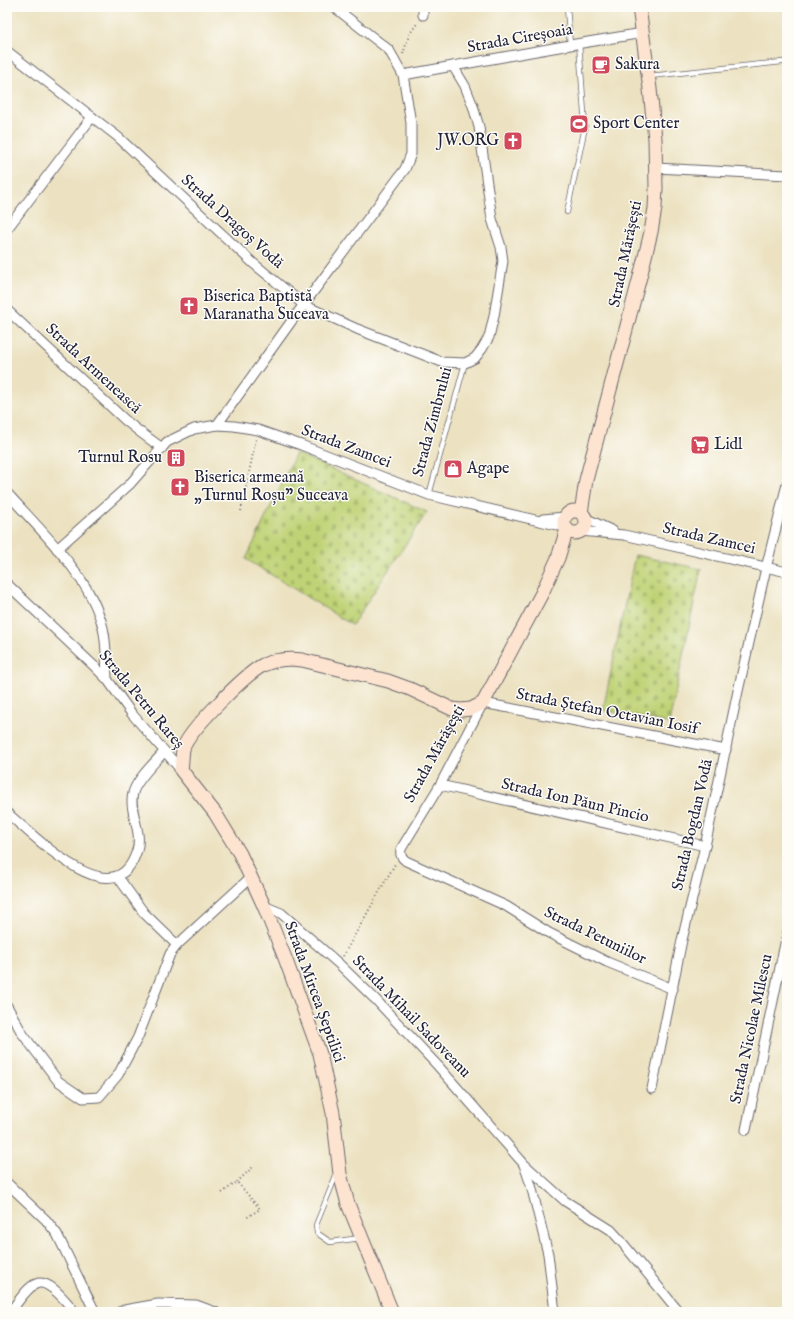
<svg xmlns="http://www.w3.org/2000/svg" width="794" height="1319" font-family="'IM FELL English',serif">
<defs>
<pattern id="cemetery-stones" width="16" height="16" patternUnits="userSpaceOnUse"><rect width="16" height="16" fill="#bfd376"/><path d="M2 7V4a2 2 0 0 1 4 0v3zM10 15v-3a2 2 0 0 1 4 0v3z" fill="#a4b567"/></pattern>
</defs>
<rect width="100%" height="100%" fill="#fdfcf7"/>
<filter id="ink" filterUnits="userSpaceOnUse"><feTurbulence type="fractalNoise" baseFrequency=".025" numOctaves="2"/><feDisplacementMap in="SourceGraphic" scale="8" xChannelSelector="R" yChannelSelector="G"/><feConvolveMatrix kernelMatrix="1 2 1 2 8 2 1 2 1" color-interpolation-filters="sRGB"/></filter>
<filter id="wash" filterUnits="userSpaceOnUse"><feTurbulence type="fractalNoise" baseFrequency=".012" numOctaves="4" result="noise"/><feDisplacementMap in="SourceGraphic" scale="16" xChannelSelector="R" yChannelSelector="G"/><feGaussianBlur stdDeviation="0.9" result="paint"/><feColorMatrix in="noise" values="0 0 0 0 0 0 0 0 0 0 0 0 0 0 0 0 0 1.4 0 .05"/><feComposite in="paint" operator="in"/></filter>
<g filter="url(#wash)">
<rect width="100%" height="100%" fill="#ece2c1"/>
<g fill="url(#cemetery-stones)" stroke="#707a58">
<polygon points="296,453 427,512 352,625 246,559"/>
<polygon points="635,555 701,569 669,723 603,710"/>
</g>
</g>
<g filter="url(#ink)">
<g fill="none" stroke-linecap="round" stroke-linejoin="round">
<defs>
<g id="lane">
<polyline points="567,7 570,45"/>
<polyline points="650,76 782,62"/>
<polyline points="567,212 585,127 579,43"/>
<polyline points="429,495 465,363"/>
<polyline points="337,1173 316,1225 317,1233 330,1242 361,1238"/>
</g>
<g id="street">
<polyline points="423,15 423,7"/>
<polyline points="7,51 118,137 253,263 304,305 357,329 442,362 465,363 475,358 482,349 489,337 494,316 503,261 501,247 492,219 479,127 473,106 465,86 453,66"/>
<polyline points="403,75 570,45 643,33"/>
<polyline points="656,168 787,175"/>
<polyline points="7,229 92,117"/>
<polyline points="7,310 125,420 140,432 162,448"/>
<polyline points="217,425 234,426 258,430 301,445 429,495 565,527"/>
<path d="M7 493C41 531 91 577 103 628 107 644 106 663 107 679"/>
<polyline points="585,518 613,531"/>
<polyline points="543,519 565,517"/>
<polyline points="580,531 624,535 787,572"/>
<polyline points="57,549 129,485 167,442 194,429 217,425 293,319 405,169 411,154 411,123 403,75 389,50 334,7"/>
<polyline points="7,584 94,666 107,679 132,714 181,770"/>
<polyline points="440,785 705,846"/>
<path d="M7 813C34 835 116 921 137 850 143 831 128 811 133 793 136 780 155 762 164 752"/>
<polyline points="118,877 144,913 177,945"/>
<polyline points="264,906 281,913 339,964 376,1000 438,1066 524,1164 565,1201 611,1230 621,1241 679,1312"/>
<path d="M673 989 607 962 549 933 506 906 406 861C401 857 400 855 401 849L440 785 483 703 726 750"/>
<polyline points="7,1006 22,1033 58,1081 83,1098 99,1097 118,1075 138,1037 170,954 177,945 251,877"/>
<polyline points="652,1089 682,940 705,846 738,691 766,568 787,484"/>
<polyline points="746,1130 787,934"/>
<polyline points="524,1165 531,1185 548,1254 555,1312"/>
<polyline points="7,1183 46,1220 57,1234 95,1312"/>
<path d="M10 1312C16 1305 27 1287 36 1284 49 1278 67 1303 75 1312"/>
<polyline points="119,1312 124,1310 158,1304 196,1305 215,1312"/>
</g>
<g id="secondary">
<circle cx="575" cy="522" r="11"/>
<polyline points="581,513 586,480 641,273 651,232 655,208 656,188 655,139 650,89 639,7"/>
<path d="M392 1312 348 1204 340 1174 333 1113 320 1054 285 958 264 906 240 854 215 813 181 770C182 764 182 756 183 749 188 731 246 674 263 665 276 659 288 658 302 660L388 681 410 689 452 709 461 710 471 709 483 703 542 593 558 558 567 529"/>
</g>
</defs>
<use href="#lane" stroke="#69656a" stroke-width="6"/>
<use href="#street" stroke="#69656a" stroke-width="11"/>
<use href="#secondary" stroke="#69656a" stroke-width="15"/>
<g stroke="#69656a" stroke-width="2" stroke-dasharray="1 3" stroke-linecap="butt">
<polyline points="403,54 409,35 418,22"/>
<polyline points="241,511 256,439"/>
<polyline points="343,956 395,864"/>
<polyline points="237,1182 253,1167"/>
<polyline points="222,1193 237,1182 260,1209 246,1218"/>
</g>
<use href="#lane" stroke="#fff" stroke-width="4.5"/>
<use href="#street" stroke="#fff" stroke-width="9"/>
<use href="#secondary" stroke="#fde4d0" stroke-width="13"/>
</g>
</g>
<defs>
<symbol id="cafe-square" viewBox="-11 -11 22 22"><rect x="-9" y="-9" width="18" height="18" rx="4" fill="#d1495b" stroke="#fdfcf7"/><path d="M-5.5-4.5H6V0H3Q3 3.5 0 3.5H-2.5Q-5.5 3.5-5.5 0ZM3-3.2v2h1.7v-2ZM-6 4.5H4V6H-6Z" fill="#fff"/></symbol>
<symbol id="stadium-square" viewBox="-11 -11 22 22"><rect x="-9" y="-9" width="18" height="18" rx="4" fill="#d1495b" stroke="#fdfcf7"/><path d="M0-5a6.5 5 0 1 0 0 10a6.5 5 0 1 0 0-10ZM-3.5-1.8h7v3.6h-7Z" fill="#fff"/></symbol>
<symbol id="church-square" viewBox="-11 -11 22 22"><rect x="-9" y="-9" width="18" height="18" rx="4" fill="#d1495b" stroke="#fdfcf7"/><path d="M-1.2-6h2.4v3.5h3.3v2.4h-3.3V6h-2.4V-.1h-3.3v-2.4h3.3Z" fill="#fff"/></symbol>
<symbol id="supermarket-square" viewBox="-11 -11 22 22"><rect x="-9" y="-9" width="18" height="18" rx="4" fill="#d1495b" stroke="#fdfcf7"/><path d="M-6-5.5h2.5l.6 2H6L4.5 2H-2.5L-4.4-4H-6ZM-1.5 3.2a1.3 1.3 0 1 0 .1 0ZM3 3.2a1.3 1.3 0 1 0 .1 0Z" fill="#fff"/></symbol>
<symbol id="building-square" viewBox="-11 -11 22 22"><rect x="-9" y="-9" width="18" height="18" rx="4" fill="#d1495b" stroke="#fdfcf7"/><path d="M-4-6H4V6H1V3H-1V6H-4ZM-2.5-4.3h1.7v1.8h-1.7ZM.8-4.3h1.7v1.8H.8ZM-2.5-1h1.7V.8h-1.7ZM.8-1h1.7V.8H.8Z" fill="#fff"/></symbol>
<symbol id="shop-square" viewBox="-11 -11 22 22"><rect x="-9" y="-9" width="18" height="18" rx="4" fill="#d1495b" stroke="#fdfcf7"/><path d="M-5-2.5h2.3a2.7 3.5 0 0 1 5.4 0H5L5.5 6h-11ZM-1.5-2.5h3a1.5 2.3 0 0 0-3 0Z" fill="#fff"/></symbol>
</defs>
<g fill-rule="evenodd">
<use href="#cafe-square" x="590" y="54" width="22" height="22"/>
<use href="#stadium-square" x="568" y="113" width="22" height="22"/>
<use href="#church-square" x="502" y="130" width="22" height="22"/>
<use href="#church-square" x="178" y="295" width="22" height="22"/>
<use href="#supermarket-square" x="689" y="434" width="22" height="22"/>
<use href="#building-square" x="165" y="447" width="22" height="22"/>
<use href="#shop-square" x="442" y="458" width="22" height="22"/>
<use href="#church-square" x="169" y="476" width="22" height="22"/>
</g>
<g text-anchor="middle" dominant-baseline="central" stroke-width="3" stroke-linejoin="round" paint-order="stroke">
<g font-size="16" fill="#22223b" stroke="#fdfcf7">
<text transform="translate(520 39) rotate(-10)">Strada Cireșoaia</text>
<text transform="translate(232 222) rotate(42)">Strada Dragoș Vodă</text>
<text transform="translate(626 254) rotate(-78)">Strada Mărășești</text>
<text transform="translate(93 369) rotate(43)">Strada Armenească</text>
<text transform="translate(433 422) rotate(-75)">Strada Zimbrului</text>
<text transform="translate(346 447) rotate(21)">Strada Zamcei</text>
<text transform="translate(709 539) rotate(13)">Strada Zamcei</text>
<text transform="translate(141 700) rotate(50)">Strada Petru Rareș</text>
<text transform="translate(607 712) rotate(11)">Strada Ștefan Octavian Iosif</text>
<text transform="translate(435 754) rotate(-61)">Strada Mărășești</text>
<text transform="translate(575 801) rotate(13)">Strada Ion Păun Pincio</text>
<text transform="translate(693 825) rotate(-77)">Strada Bogdan Vodă</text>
<text transform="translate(595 936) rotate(26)">Strada Petuniilor</text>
<text transform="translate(314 992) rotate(70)">Strada Mircea Șeptilici</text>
<text transform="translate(411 1017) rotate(46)">Strada Mihail Sadoveanu</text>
<text transform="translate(752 1029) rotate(-78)">Strada Nicolae Milescu</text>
</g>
<g font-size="16" fill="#22223b" stroke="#fdfcf7" text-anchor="start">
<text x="615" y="65">Sakura</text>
<text x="593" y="124">Sport Center</text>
<text x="499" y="141" text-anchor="end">JW.ORG</text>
<text x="203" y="297">Biserica Baptistă<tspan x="203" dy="18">Maranatha Suceava</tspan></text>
<text x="714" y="445">Lidl</text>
<text x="162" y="458" text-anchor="end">Turnul Rosu</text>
<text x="467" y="469">Agape</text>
<text x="194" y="478">Biserica armeană<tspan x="194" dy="18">„Turnul Roșu” Suceava</tspan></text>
</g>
</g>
<rect width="794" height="1319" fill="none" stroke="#fdfcf7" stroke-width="24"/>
</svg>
